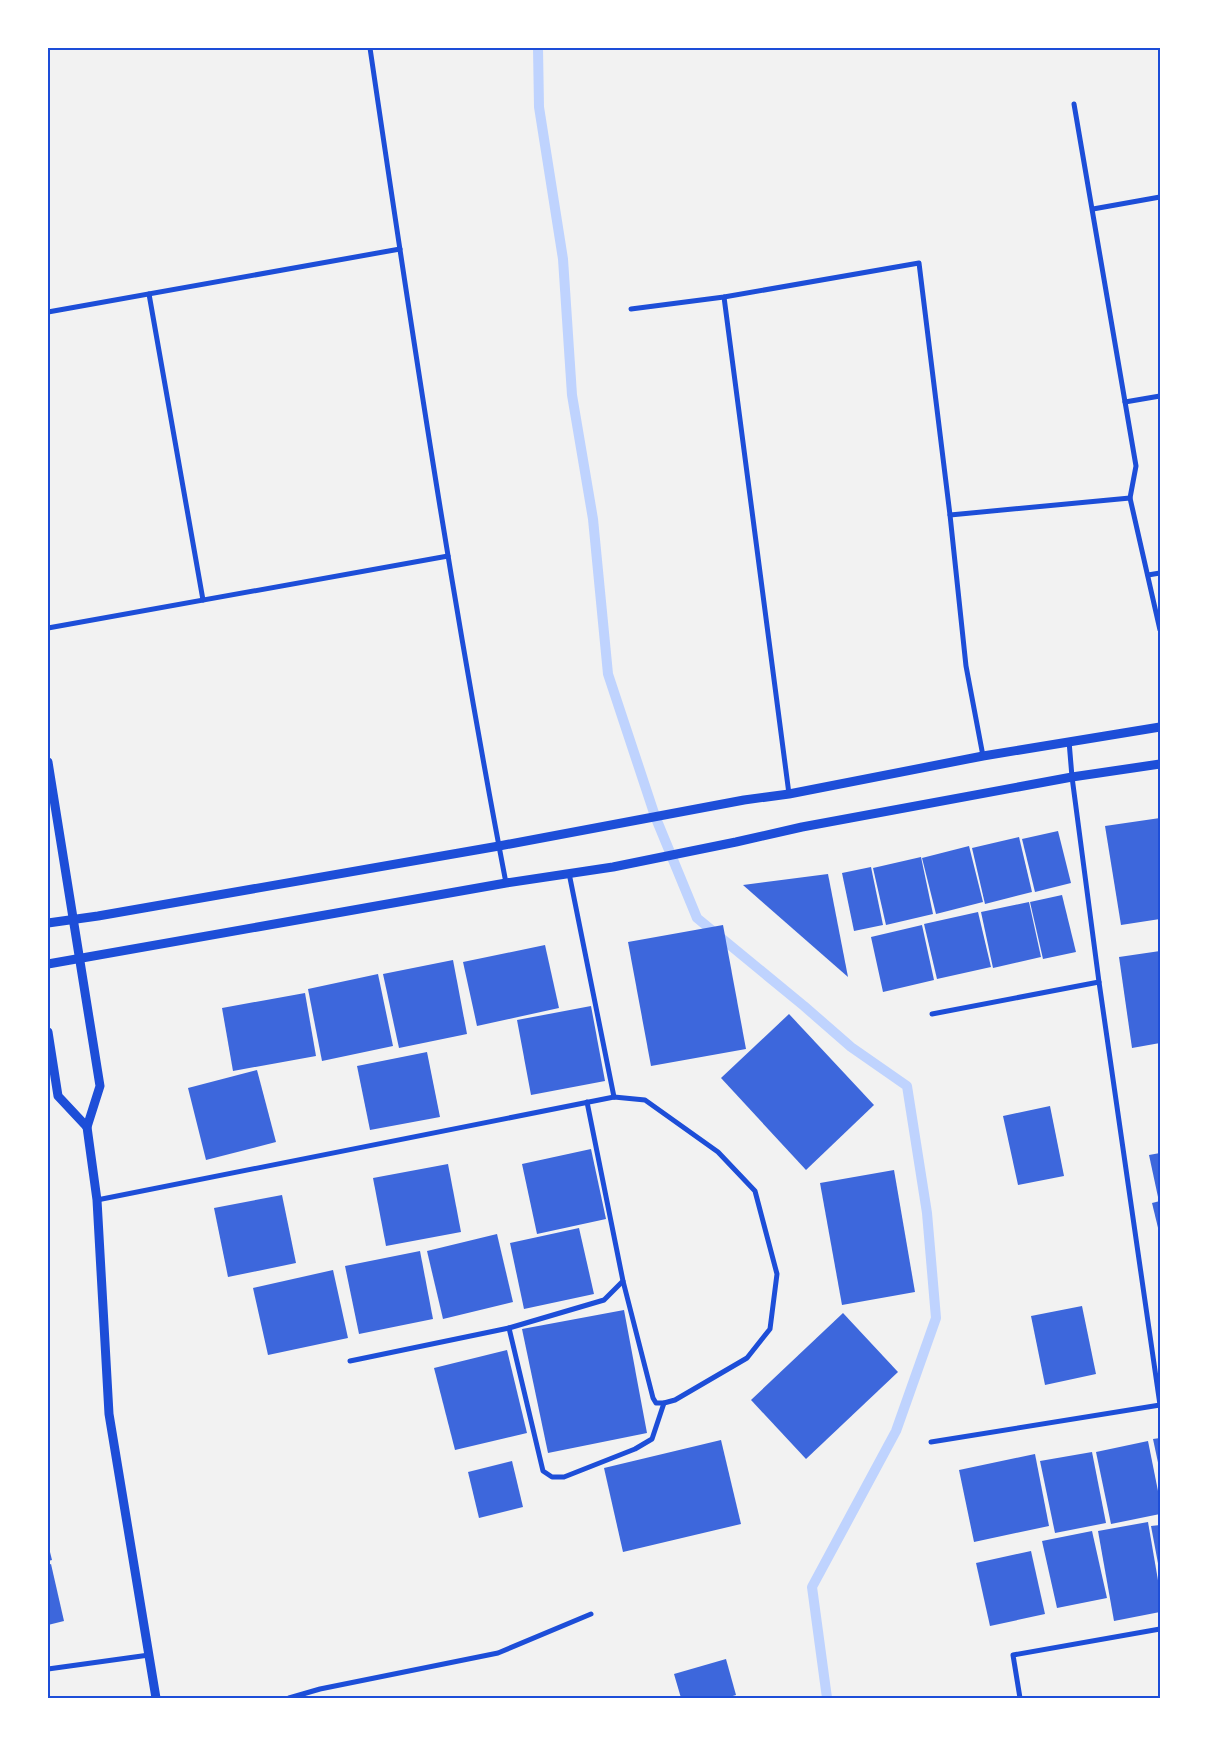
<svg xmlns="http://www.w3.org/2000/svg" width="1208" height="1746" font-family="'Archivo Narrow',sans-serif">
<rect width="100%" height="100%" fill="#f2f2f2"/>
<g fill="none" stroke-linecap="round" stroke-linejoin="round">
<polyline stroke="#bfd3fe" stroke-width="10" points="538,48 539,107 563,259 572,395 593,519 608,674 655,816 697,918 804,1006 851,1047 907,1086 927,1213 936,1318 896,1431 812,1587 827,1698"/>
</g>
<g fill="#3d67dc">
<polygon points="1160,818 1160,919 1121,925 1105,826"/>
<polygon points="1058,831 1071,883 1035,892 1022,839"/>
<polygon points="1019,837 1032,892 985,904 972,848"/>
<polygon points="969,846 983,902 936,914 922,858"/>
<polygon points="921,857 933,914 886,925 873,868"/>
<polygon points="871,867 883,925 854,931 842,873"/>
<polygon points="828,874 848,977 743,885"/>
<polygon points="1062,895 1076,952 1043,959 1030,902"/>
<polygon points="1029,902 1041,957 993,968 981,912"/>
<polygon points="978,912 991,967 937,979 924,924"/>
<polygon points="723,925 746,1049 651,1066 628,942"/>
<polygon points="922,925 934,980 883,992 871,937"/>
<polygon points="545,945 559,1008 477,1026 463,962"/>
<polygon points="1160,951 1160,1043 1132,1048 1119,957"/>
<polygon points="453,960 467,1034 399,1048 383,974"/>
<polygon points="378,974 393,1046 322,1061 308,989"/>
<polygon points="305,993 316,1056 233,1071 222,1008"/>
<polygon points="591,1006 605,1081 531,1095 517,1020"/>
<polygon points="789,1014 874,1105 806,1170 721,1078"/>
<polygon points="427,1052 440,1117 370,1130 357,1066"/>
<polygon points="257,1070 276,1142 206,1160 188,1088"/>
<polygon points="1050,1106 1064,1176 1018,1185 1003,1116"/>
<polygon points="591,1149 606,1219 537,1234 522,1164"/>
<polygon points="1160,1153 1160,1197 1158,1197 1149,1155"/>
<polygon points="448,1164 461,1232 386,1246 373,1178"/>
<polygon points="894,1170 915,1292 842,1305 820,1183"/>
<polygon points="282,1195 296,1263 228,1277 214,1208"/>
<polygon points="1160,1201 1160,1236 1152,1203"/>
<polygon points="579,1228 594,1294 524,1309 510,1243"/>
<polygon points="497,1234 513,1302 443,1319 427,1251"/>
<polygon points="420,1251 433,1319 359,1334 345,1266"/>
<polygon points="333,1270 348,1338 268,1355 253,1288"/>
<polygon points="1082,1306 1096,1374 1045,1385 1031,1316"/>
<polygon points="624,1310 647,1433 548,1453 522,1329"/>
<polygon points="843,1313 898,1372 806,1459 751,1400"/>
<polygon points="507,1350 527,1433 455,1450 434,1368"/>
<polygon points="1160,1438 1160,1472 1153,1439"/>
<polygon points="721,1440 741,1524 623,1552 604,1468"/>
<polygon points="1148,1441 1160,1501 1160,1514 1111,1524 1096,1452"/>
<polygon points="1092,1452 1106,1523 1055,1533 1040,1461"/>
<polygon points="1035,1454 1049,1526 974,1542 959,1470"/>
<polygon points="512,1461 523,1507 479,1518 468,1472"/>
<polygon points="1148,1522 1160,1592 1160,1612 1114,1621 1098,1531"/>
<polygon points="1160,1525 1160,1574 1151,1526"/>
<polygon points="1092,1531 1107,1598 1057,1608 1042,1541"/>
<polygon points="48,1544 52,1560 48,1561"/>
<polygon points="1031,1551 1045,1614 990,1626 976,1563"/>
<polygon points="51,1564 64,1621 48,1625 48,1565"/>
<polygon points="726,1659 736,1695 726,1698 681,1698 674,1674"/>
</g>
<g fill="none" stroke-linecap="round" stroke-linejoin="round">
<g stroke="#1d4ed8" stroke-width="5">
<path d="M370 48C411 327 453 606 506 883"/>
<polyline points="1074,104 1136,466 1130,498 1160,630"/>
<polyline points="1093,209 1160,197"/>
<polyline points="149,294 203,600"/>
<polyline points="724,297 789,794"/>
<polyline points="631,309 724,297 919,263 950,515 966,666 983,756"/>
<polyline points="48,312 400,249"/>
<polyline points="1125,402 1160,396"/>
<polyline points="950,515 1130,498"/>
<polyline points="1148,575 1160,573"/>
<polyline points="48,628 448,556"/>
<polyline points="1069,741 1072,777 1099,982 1160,1405"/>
<polyline points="569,873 614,1097"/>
<polyline points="932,1014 1099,982"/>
<polyline points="97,1200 614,1097 645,1100 718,1152 755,1191 777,1274 770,1329 747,1358 675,1400 664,1403 656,1403 653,1398 623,1281"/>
<polyline points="509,1328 604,1300 623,1281 587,1102"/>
<polyline points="350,1361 509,1328 543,1471 552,1477 564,1477 635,1449 652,1439 664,1403"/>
<polyline points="931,1442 1160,1405"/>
<polyline points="48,1669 149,1655"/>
<polyline points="289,1698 320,1689 498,1653 591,1614"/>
<polyline points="1020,1698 1013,1655 1160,1629"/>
</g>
<g stroke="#1d4ed8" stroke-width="9">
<polyline points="48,762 100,1086 87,1127 97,1200 109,1414 156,1698"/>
<polyline points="48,923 98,916 499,846 744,800 789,794 983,756 1160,727"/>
<polyline points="48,964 506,883 613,867 736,842 802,827 1072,777 1160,764"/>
<polyline points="48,1032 58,1096 87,1127"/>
</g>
</g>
<rect width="1208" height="1746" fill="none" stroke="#ffffff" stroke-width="98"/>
<rect x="49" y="49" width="1110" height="1648" fill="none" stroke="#1d4ed8" stroke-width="2"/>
</svg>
